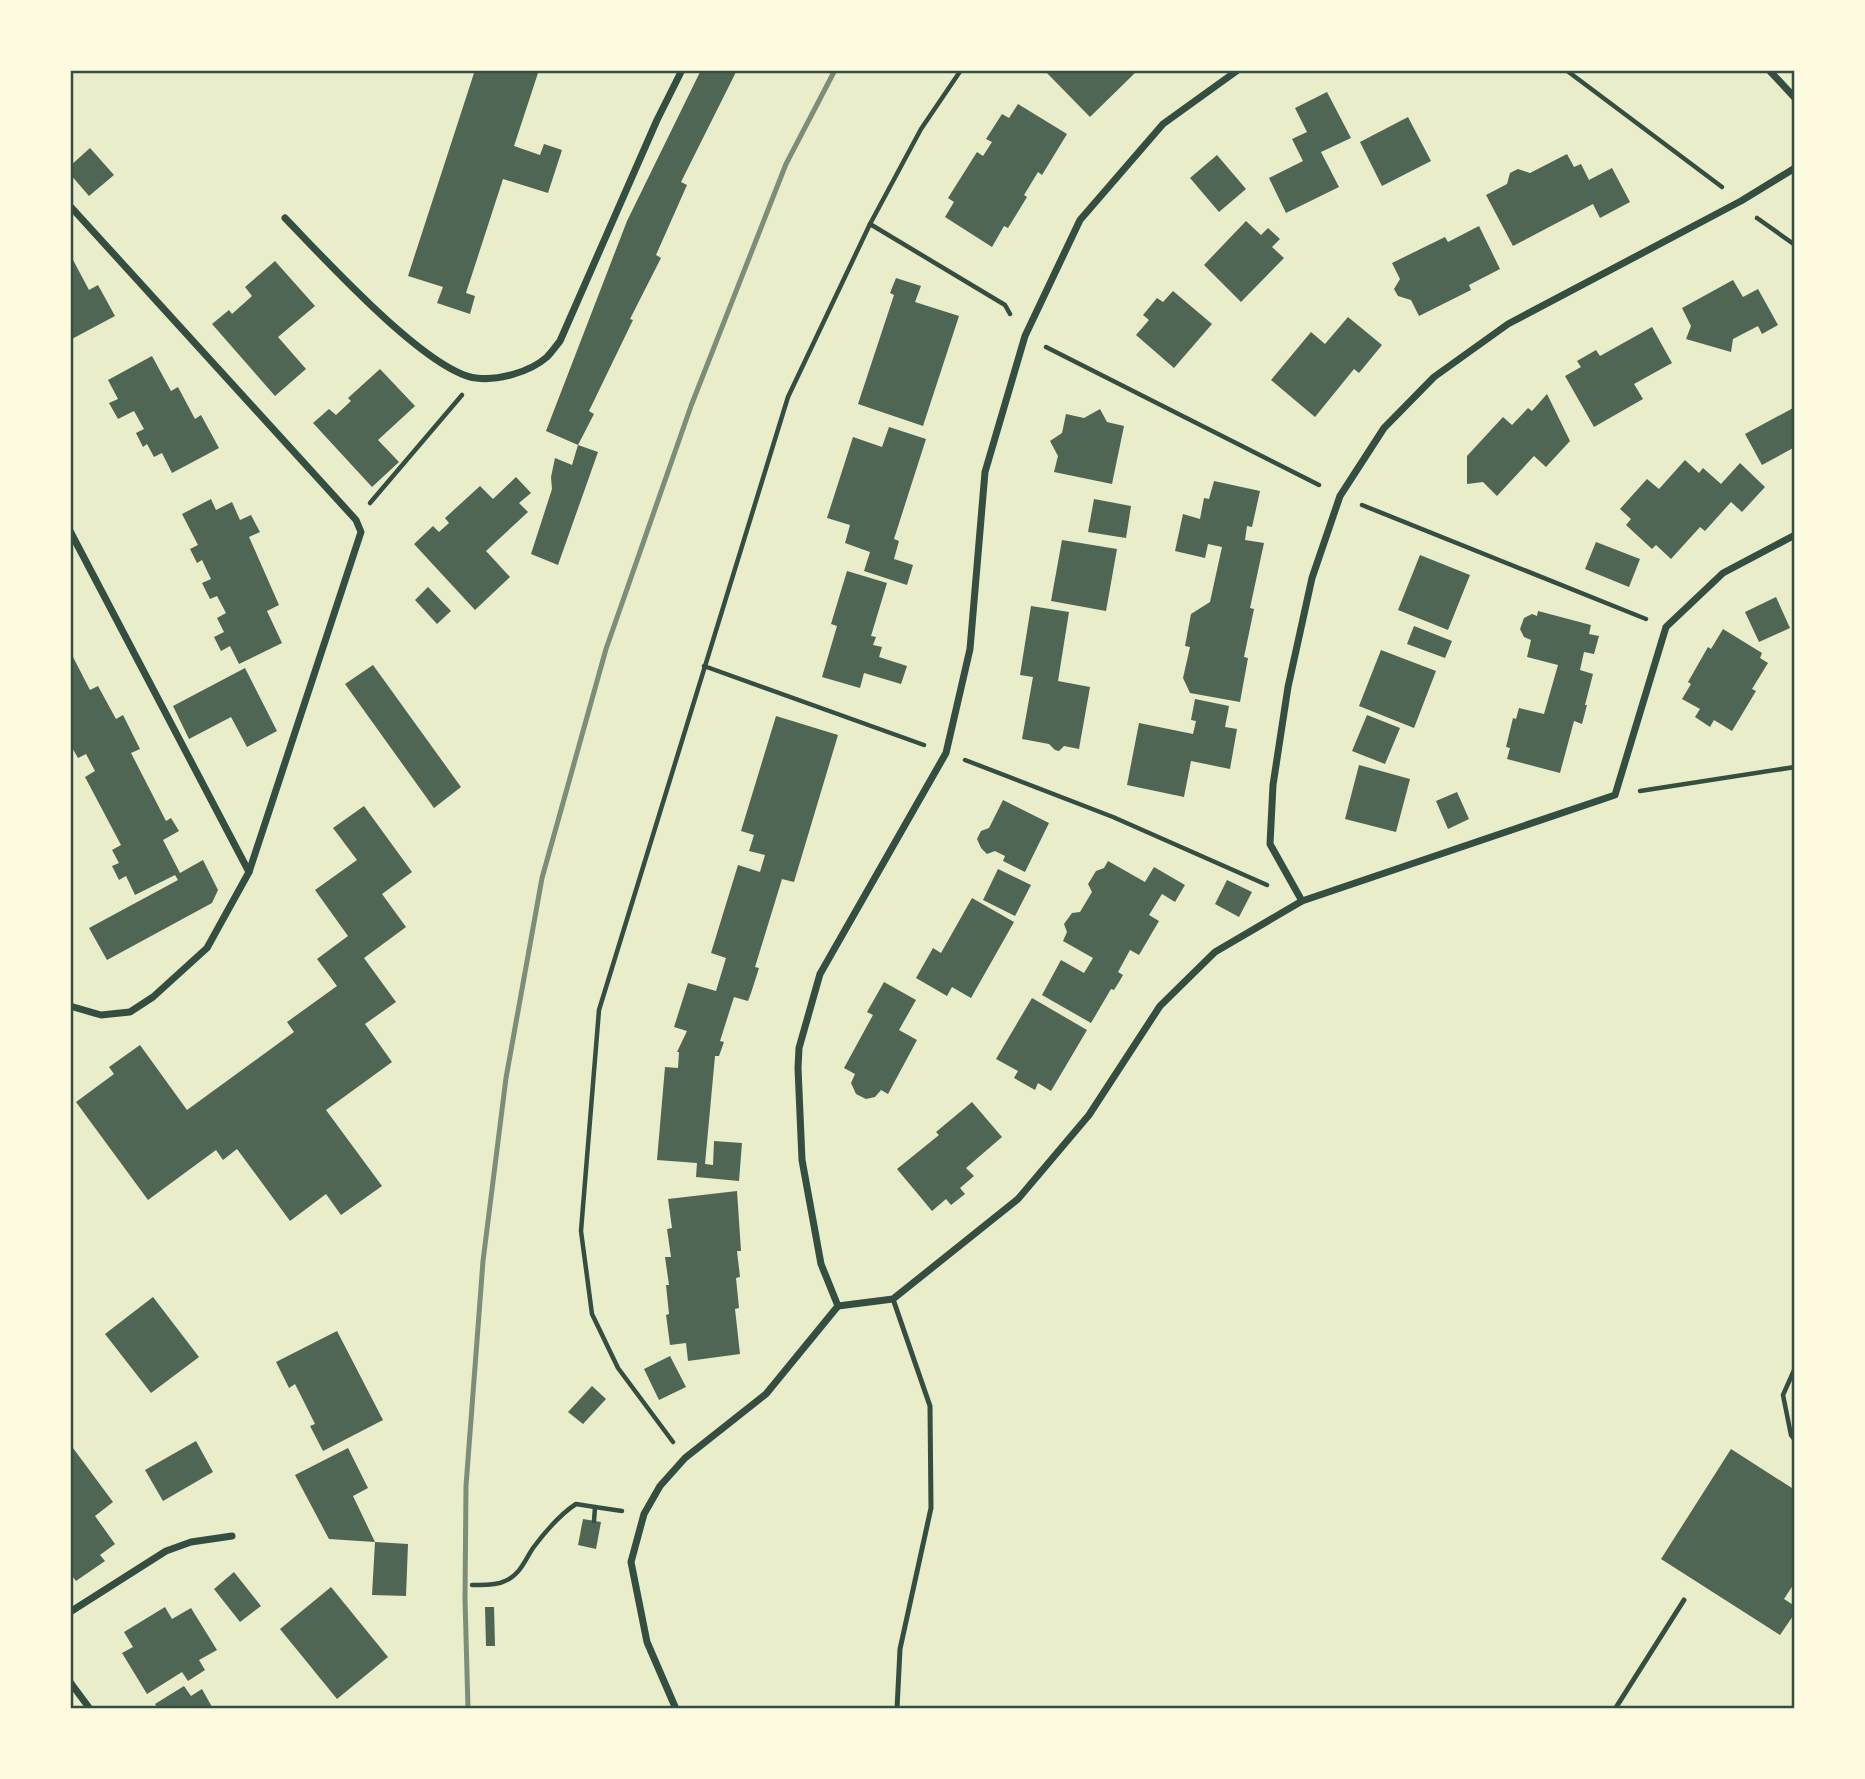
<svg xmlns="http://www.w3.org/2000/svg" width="1865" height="1779" font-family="Karla,sans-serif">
<rect width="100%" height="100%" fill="#e9edc9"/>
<g fill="#4f6655">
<polygon points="475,70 539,70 514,146 540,155 544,144 562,150 548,193 503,179 466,293 475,296 470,314 437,303 443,287 408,276"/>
<polygon points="701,70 737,70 681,182 687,185 656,255 661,258 630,319 633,320 589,411 594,414 578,445 546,431 627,221"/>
<polygon points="1044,70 1138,70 1090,117"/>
<polygon points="1327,92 1351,138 1321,152 1339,187 1286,213 1269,178 1303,161 1292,139 1307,132 1295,108"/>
<polygon points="1018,104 1067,134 1042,175 1038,172 1024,195 1027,197 1008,228 1004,226 992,247 945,217 954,202 948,198 977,152 983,156 992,142 986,139 1002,114 1009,118"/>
<polygon points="1408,117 1431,161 1382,186 1360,142"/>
<polygon points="90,148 114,175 89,196 70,174 70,166"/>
<polygon points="1567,154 1574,167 1581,164 1589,180 1612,168 1630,202 1600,218 1593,204 1513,246 1486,195 1507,184 1510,173 1518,169 1530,173"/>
<polygon points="1217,155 1246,189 1219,212 1190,178"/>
<polygon points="1246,221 1261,235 1268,228 1280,239 1272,247 1284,258 1241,302 1204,265"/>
<polygon points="1479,226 1500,269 1469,285 1471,290 1419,316 1411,300 1398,296 1394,289 1400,279 1392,263 1445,237 1448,242"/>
<polygon points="72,258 89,290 98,285 115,316 70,340 70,259"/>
<polygon points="275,261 315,306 278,337 306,369 275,396 212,324 229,310 232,314 252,296 245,287"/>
<polygon points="896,278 921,286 915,302 959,316 923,426 858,404 894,295 890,293"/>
<polygon points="1733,280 1743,297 1758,289 1778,325 1762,334 1758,326 1733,339 1731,352 1686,339 1691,326 1682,308"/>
<polygon points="1173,291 1212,324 1174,368 1136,335 1149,320 1143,315 1157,298 1163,302"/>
<polygon points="1348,317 1382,345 1359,373 1354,369 1315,417 1271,380 1311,332 1325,344"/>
<polygon points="1652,327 1672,363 1634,384 1643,399 1594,427 1565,376 1581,367 1577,361 1596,350 1600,356"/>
<polygon points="152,356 171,391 178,387 195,419 201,415 219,448 172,473 162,453 154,457 147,444 143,447 136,433 144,429 134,411 118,419 109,403 118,399 108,380"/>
<polygon points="380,369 415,406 378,440 399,462 372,487 313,423 329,409 336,415 351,401 348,398"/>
<polygon points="1547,394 1570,441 1546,467 1534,456 1497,496 1483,482 1467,484 1467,456 1503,417 1512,425 1528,408 1532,411"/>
<polygon points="1795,407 1795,447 1762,465 1745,434"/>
<polygon points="1100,409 1107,422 1124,426 1112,484 1054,472 1058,456 1050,441 1062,433 1066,414 1084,418"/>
<polygon points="889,427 926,439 894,539 899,541 894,559 913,565 907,585 864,571 870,552 845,543 850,525 827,518 853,437 882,447"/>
<polygon points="578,445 598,452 558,565 531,554 552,489 551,477 555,458 572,465"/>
<polygon points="1685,460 1699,473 1703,468 1721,484 1740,463 1765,487 1742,512 1731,502 1705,531 1700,527 1671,559 1656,545 1652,549 1626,525 1631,519 1620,509 1647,479 1659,489"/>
<polygon points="516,477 531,493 519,503 528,512 486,551 510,577 475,610 414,544 433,526 439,532 449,523 445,518 480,486 493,499"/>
<polygon points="1214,481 1260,491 1252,527 1247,526 1245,540 1264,543 1250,608 1254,609 1244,657 1248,658 1240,702 1190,693 1183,678 1190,647 1185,646 1191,614 1210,602 1222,547 1208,544 1205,558 1175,551 1183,514 1200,519 1204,498 1209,499"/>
<polygon points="211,499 216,510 232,502 240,520 251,515 260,532 249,537 279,605 267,611 282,643 239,664 230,646 221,651 214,637 224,632 217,618 226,613 217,596 210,599 202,583 211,579 202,560 197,563 190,549 198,545 182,514"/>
<polygon points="1094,499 1131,506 1126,538 1088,532"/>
<polygon points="1062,540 1117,549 1106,611 1051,601"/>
<polygon points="1596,542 1640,559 1629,587 1585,569"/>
<polygon points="1420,555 1470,575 1448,630 1398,610"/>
<polygon points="847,571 887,583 871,636 876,637 873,645 882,647 879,657 907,666 901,684 864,673 860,688 822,677 837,626 831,624"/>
<polygon points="428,587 451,611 437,624 415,600"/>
<polygon points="1776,597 1790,628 1759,642 1745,612"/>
<polygon points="1031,606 1069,612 1058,681 1090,687 1079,749 1064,746 1059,751 1055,750 1049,744 1022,739 1033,677 1020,675"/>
<polygon points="1538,611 1591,625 1589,634 1599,636 1594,654 1584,652 1580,670 1593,674 1585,705 1587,705 1582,724 1574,721 1560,773 1507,759 1510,748 1506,747 1513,718 1516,719 1519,708 1544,714 1558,665 1527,657 1531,640 1524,637 1520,629 1524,618 1532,614 1537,616"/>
<polygon points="1414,626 1452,641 1445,658 1407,644"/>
<polygon points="1723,629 1762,653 1760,658 1768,663 1752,689 1756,691 1732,731 1714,720 1710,727 1695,717 1700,709 1682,699 1691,684 1688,682 1708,647 1711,649"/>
<polygon points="1381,650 1436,671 1414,728 1359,706"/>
<polygon points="73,657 90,690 98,686 116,719 123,715 140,749 131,753 166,821 171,818 179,831 163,840 180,873 203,860 218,890 212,903 107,960 89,928 178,880 175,875 135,895 126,876 119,880 112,866 119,863 112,850 121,845 85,777 95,771 86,754 78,758 70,744 70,659"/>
<polygon points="373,665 461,787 434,808 345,684"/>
<polygon points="245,668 277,731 247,747 231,717 189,739 173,706"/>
<polygon points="1195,699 1229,706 1225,727 1237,729 1230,769 1191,761 1184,797 1127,785 1139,723 1193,734 1196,721 1191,720"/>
<polygon points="1367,715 1400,728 1385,764 1352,751"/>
<polygon points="776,716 838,735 794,882 782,879 755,967 759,968 751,993 748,1001 734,997 720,1041 724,1042 719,1056 715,1056 705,1164 713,1165 714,1141 742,1143 739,1181 696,1177 697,1163 657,1160 665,1067 678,1068 679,1052 677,1052 687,1031 674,1027 688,983 716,991 726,958 711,953 738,865 760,872 765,855 749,851 754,835 741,831"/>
<polygon points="1359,765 1410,779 1396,832 1345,819"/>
<polygon points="1457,792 1469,819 1448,829 1436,801"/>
<polygon points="1003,800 1049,823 1025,872 1003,861 1005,856 995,851 987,854 981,848 977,839 981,831 989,828"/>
<polygon points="364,806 412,872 382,894 406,927 364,958 396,1002 365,1024 392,1062 326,1110 382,1186 341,1215 326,1194 290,1221 237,1149 223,1160 216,1150 148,1200 76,1102 114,1074 109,1067 140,1045 187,1110 294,1032 287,1022 337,986 317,959 348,936 315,890 357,860 333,828"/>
<polygon points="1108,861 1145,882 1154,867 1185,885 1175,902 1162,894 1149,915 1159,921 1139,955 1130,950 1118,972 1123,975 1119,982 1114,990 1111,989 1091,1023 1042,995 1061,960 1084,973 1093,958 1063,941 1067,932 1064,924 1072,913 1080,912 1092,892 1088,884 1096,871 1104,868"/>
<polygon points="998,869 1031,885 1015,916 983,900"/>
<polygon points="1227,880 1252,892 1239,917 1215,904"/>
<polygon points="972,898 1014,922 971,998 952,987 947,996 916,978 933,948 941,953"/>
<polygon points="884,982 916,1000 899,1030 917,1040 888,1094 881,1090 875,1097 866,1099 856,1094 851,1083 855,1074 844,1068 873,1015 867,1012"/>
<polygon points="1032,998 1087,1030 1051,1091 1038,1083 1035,1090 1014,1078 1018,1071 996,1059"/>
<polygon points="972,1102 1002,1137 966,1168 974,1176 960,1188 965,1194 951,1205 946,1199 932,1211 897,1169 939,1135 936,1132"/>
<polygon points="737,1191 741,1251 737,1251 740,1277 736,1278 739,1308 735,1309 740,1354 688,1361 686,1343 670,1345 666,1315 669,1314 666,1285 669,1285 665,1257 671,1257 667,1229 672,1228 668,1199"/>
<polygon points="153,1297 199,1357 151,1393 105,1334"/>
<polygon points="337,1331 383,1420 323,1451 310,1426 315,1424 295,1384 289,1388 276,1362"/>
<polygon points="670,1356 686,1387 659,1400 644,1369"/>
<polygon points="592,1386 606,1399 583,1424 568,1412"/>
<polygon points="196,1441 213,1472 163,1501 145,1470"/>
<polygon points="70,1444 113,1502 95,1516 115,1544 100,1555 105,1561 76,1581 70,1573"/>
<polygon points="348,1448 368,1488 353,1496 375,1542 329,1539 295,1475"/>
<polygon points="1731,1449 1795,1490 1795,1582 1784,1599 1795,1606 1795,1613 1780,1635 1661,1559"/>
<polygon points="583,1519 601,1522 596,1549 578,1545"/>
<polygon points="375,1542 408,1544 406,1596 372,1595"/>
<polygon points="234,1572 261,1606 240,1622 214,1589"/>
<polygon points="331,1587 388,1657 337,1699 280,1629"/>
<polygon points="165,1607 172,1619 191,1608 217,1650 199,1660 205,1670 188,1681 182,1672 147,1694 122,1653 133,1647 124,1632"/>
<polygon points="485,1607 494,1607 495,1646 486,1646"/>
<polygon points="184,1686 191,1696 202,1689 212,1707 209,1709 158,1709 155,1704"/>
</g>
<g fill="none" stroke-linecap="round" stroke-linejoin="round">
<g stroke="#344e41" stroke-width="4.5">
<polyline points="1566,70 1722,187"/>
<polyline points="1757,218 1795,245"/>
<polyline points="870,224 1005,305 1010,314"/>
<polyline points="1046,347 1319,485"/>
<polyline points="370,503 462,395"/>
<polyline points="1362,505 1646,619"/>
<polyline points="704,666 924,745"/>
<polyline points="965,760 1113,817 1267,885"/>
<polyline points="1640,791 1795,767"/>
<polyline points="1795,1368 1783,1395 1791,1435 1795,1440"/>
<polyline points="673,1442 618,1368 592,1314 581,1231 599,1010 788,397 870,224 921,129 961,70"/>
<polyline points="594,1521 595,1507 622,1511"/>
<path d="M472 1585C482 1585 495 1586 505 1581 520 1575 525 1560 533 1548 545 1532 559 1515 576 1504L595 1507"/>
</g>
<g stroke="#344e41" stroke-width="5">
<polyline points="893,1299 930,1406 931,1508 900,1649 897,1709"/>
<polyline points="1615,1709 1684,1600"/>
</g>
<g stroke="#344e41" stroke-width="7">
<polyline points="1769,70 1795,98"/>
<polyline points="70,206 356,520 361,532 249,872 207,948 153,997 130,1012 101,1015 70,1006"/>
<path d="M285 218C322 256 427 372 476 378 498 381 530 372 547 357 552 352 556 346 560 341L657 120 682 70"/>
<polyline points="70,531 249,872"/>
<polyline points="1302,901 1270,844 1273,785 1288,687 1312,578 1340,496 1384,428 1434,377 1508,324 1741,201 1795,168"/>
<polyline points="838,1306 821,1264 802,1160 798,1068 799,1048 820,974 946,753 970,649 985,472 1025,336 1080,220 1163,124 1238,70"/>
<polyline points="838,1306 893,1299 1018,1199 1089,1115 1160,1006 1215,952 1302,901 1615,795 1666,627 1723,573 1795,535"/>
<polyline points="70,1612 166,1551 191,1542 232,1536"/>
<polyline points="70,1682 90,1709"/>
<polyline points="676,1709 647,1642 631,1562 644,1514 660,1486 685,1458 766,1394 838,1306"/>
</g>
<polyline stroke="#7c8e77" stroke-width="5" points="468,1709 465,1599 466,1486 483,1261 506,1078 542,878 606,649 691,406 786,164 835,70"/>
</g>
<rect width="1865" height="1779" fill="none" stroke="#fefae0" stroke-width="144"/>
<rect x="72" y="72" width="1721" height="1635" fill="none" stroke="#344e41" stroke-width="2.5"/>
</svg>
